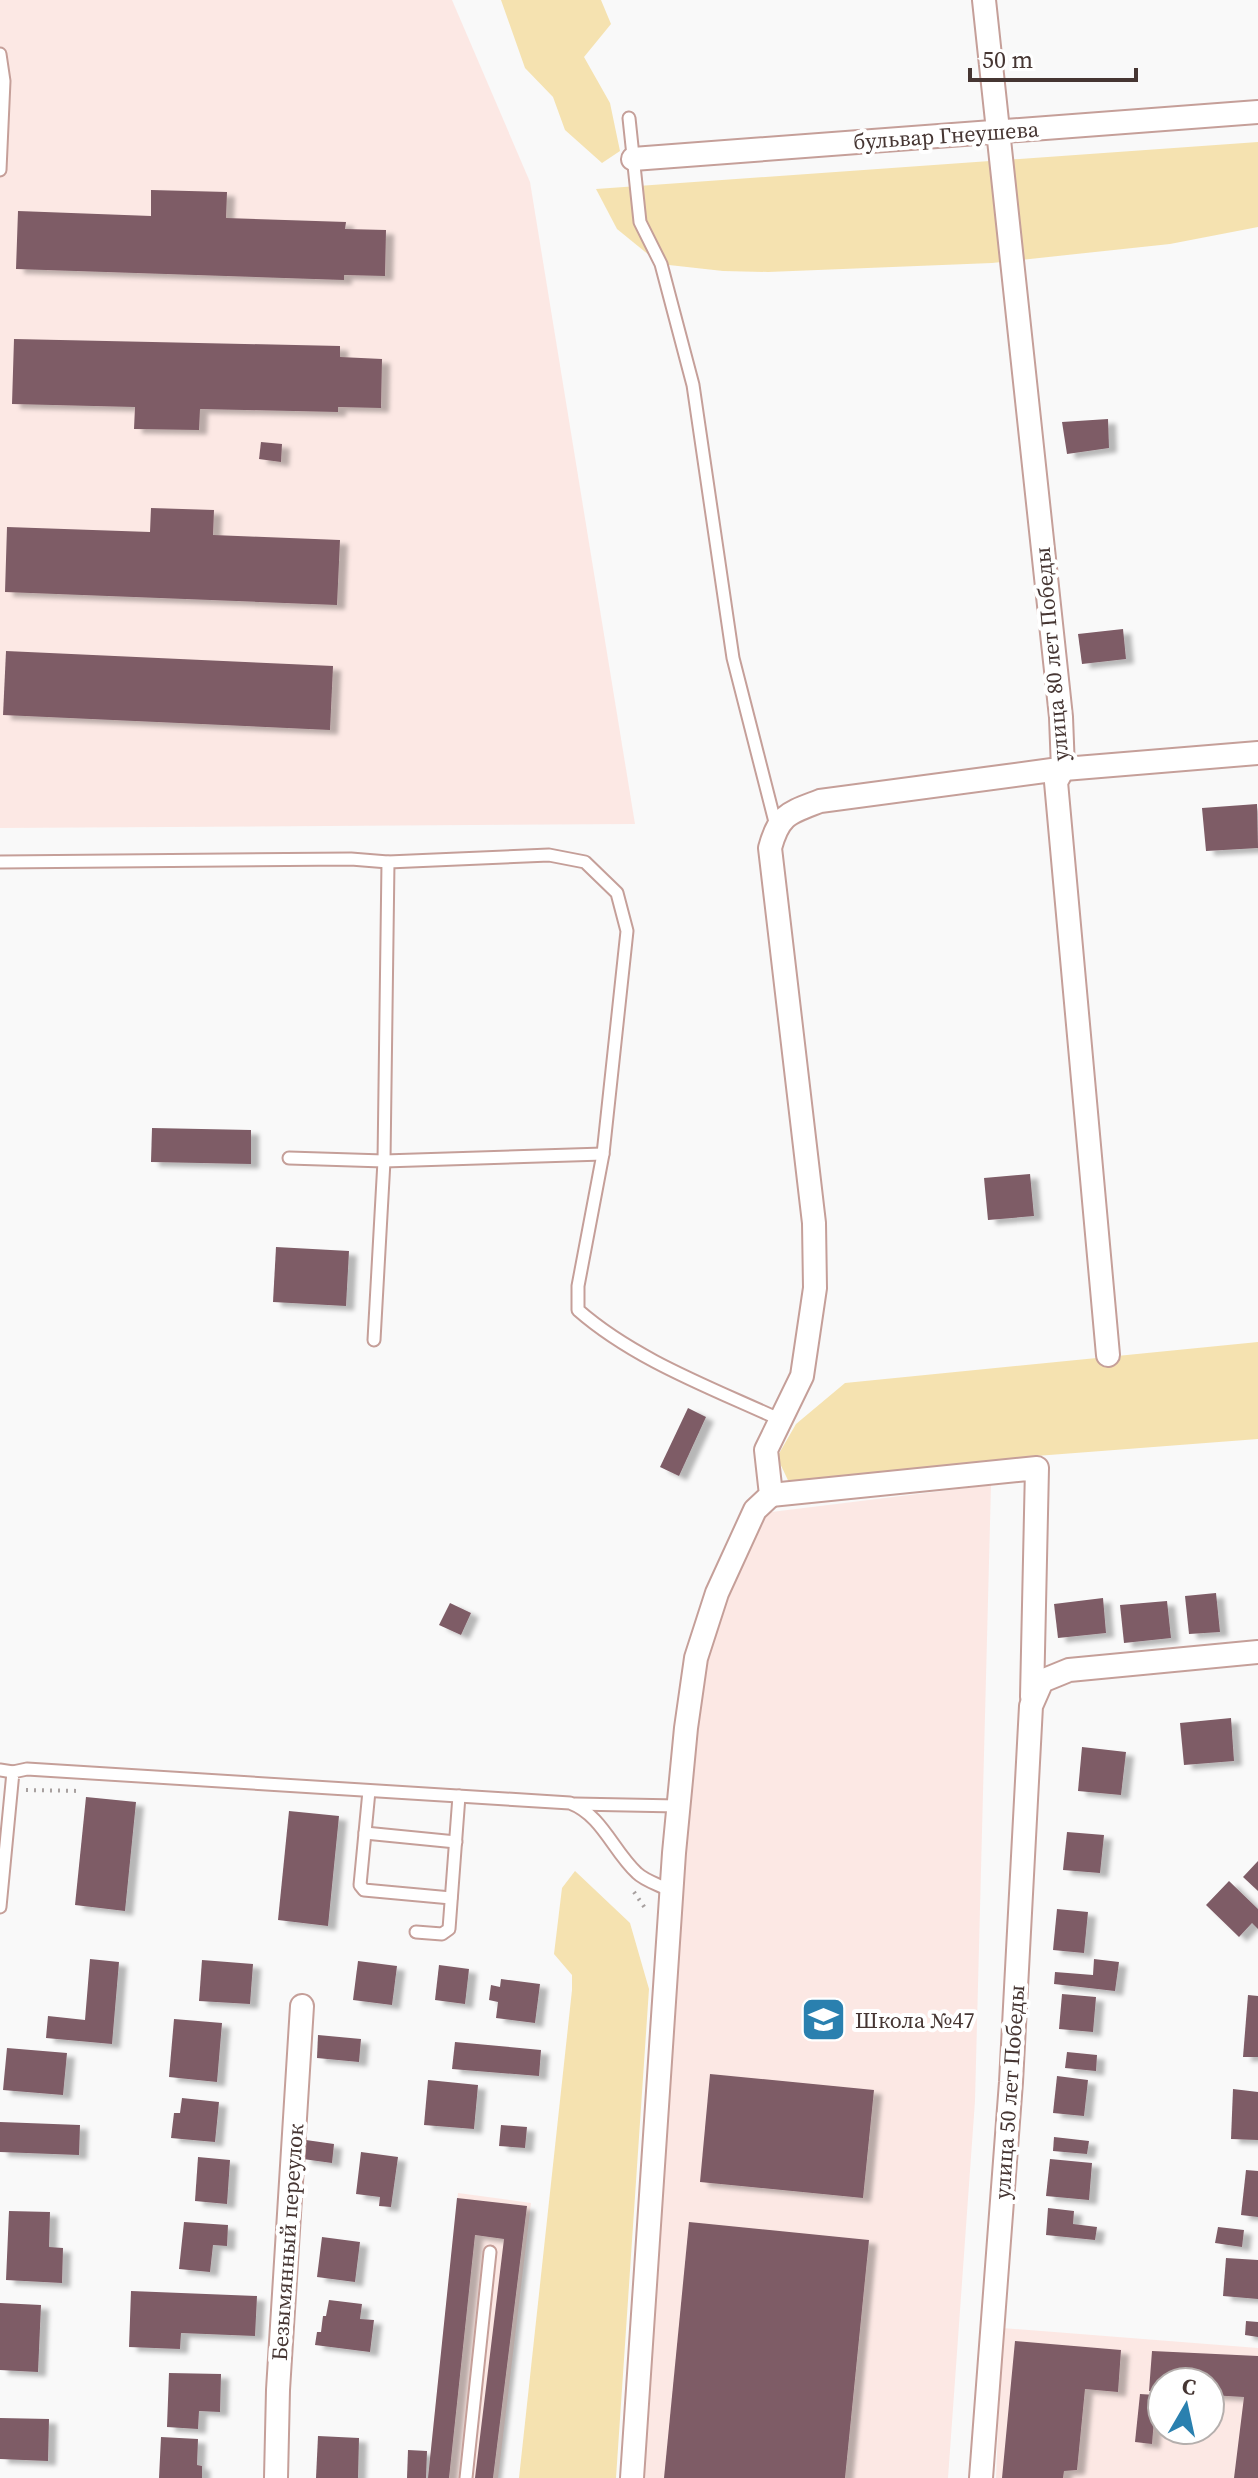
<svg xmlns="http://www.w3.org/2000/svg" width="1258" height="2478" font-family="'Source Serif 4',serif">
<defs>
<filter id="shadow"><feDropShadow dx="8" dy="4.5" stdDeviation="2" flood-color="#0004"/></filter>
</defs>
<rect width="100%" height="100%" fill="#f9f9f9"/>
<g fill="#fce8e4" fill-rule="evenodd">
<polygon points="0,0 452,0 530,182 635,824 0,828"/>
<polygon points="991,1485 975,2101 948,2478 641,2478 677,1940 704,1657 763,1513"/>
<polygon points="458,2193 531,2203 498,2478 428,2478"/>
<path d="M1002 2328 1258 2348V2478H996ZM1162 2382H1210V2430H1162Z"/>
</g>
<g fill="#f5e2b0">
<polygon points="501,0 601,0 611,24 584,57 610,103 620,151 602,163 565,130 553,97 525,68"/>
<polygon points="1258,142 1258,227 1170,244 992,263 768,272 723,271 660,264 617,229 596,189"/>
<polygon points="1258,1342 1258,1439 1023,1457 1000,1470 794,1493 777,1457 796,1424 845,1383"/>
<polygon points="575,1871 630,1923 649,1989 616,2478 519,2478 572,1990 572,1975 554,1954 562,1888"/>
</g>
<g fill="#7e5c66" filter="url(#shadow)">
<polygon points="151,190 227,192 226,218 346,222 345,229 386,230 385,276 344,275 344,280 16,269 18,211 151,216"/>
<polygon points="14,339 340,346 340,357 382,359 381,408 338,407 338,412 200,409 199,430 134,429 135,407 12,404"/>
<polygon points="1108,419 1109,448 1067,454 1062,422"/>
<polygon points="261,442 282,444 281,462 259,459"/>
<polygon points="151,508 214,510 213,535 340,540 337,605 5,592 7,527 150,532"/>
<polygon points="1123,629 1126,659 1082,664 1078,634"/>
<polygon points="6,651 333,666 330,730 3,715"/>
<polygon points="1257,804 1258,848 1206,851 1202,808"/>
<polygon points="152,1128 251,1130 251,1164 151,1162"/>
<polygon points="1030,1174 1034,1216 988,1220 984,1178"/>
<polygon points="276,1247 349,1251 346,1306 273,1302"/>
<polygon points="688,1408 706,1417 679,1476 660,1467"/>
<polygon points="1216,1593 1220,1632 1189,1634 1185,1596"/>
<polygon points="1103,1598 1106,1633 1058,1638 1054,1604"/>
<polygon points="1167,1601 1171,1638 1124,1643 1120,1605"/>
<polygon points="450,1603 471,1613 461,1635 439,1625"/>
<polygon points="1231,1718 1234,1761 1184,1765 1180,1723"/>
<polygon points="1082,1747 1126,1752 1121,1795 1078,1791"/>
<polygon points="86,1797 136,1802 125,1911 75,1905"/>
<polygon points="289,1811 339,1816 328,1926 278,1920"/>
<polygon points="1067,1832 1104,1835 1100,1873 1063,1870"/>
<polygon points="1258,1861 1258,1891 1243,1877"/>
<polygon points="1229,1881 1258,1909 1258,1929 1252,1923 1239,1937 1206,1905"/>
<polygon points="1057,1909 1088,1912 1084,1953 1053,1950"/>
<polygon points="90,1959 119,1962 112,2044 46,2038 48,2016 85,2020"/>
<polygon points="1094,1959 1119,1962 1115,1991 1054,1984 1055,1972 1093,1975"/>
<polygon points="202,1960 253,1964 250,2004 199,2001"/>
<polygon points="358,1961 397,1966 392,2005 353,2000"/>
<polygon points="439,1965 469,1969 465,2004 435,2000"/>
<polygon points="501,1979 540,1984 535,2023 496,2018 498,2002 489,2000 491,1985 500,1987"/>
<polygon points="1062,1994 1096,1997 1093,2032 1059,2029"/>
<polygon points="1248,1995 1258,1996 1258,2057 1243,2057"/>
<polygon points="174,2019 222,2023 217,2082 169,2077"/>
<polygon points="318,2035 361,2039 359,2062 317,2058"/>
<polygon points="455,2042 541,2050 539,2076 452,2069"/>
<polygon points="7,2048 67,2053 63,2095 3,2090"/>
<polygon points="1067,2052 1097,2055 1096,2071 1065,2068"/>
<polygon points="710,2074 874,2090 863,2198 700,2182"/>
<polygon points="1057,2076 1088,2080 1084,2116 1053,2113"/>
<polygon points="428,2080 478,2085 474,2129 424,2125"/>
<polygon points="1233,2089 1258,2092 1258,2140 1231,2139"/>
<polygon points="182,2098 219,2102 215,2142 171,2138 174,2113 180,2113"/>
<polygon points="0,2122 80,2125 79,2155 0,2152"/>
<polygon points="501,2125 527,2127 525,2148 499,2146"/>
<polygon points="1054,2137 1089,2141 1087,2154 1053,2151"/>
<polygon points="306,2140 334,2144 332,2163 303,2159"/>
<polygon points="361,2152 398,2157 391,2207 379,2206 380,2197 356,2194"/>
<polygon points="198,2157 230,2160 227,2204 195,2201"/>
<polygon points="1050,2159 1092,2163 1089,2200 1046,2196"/>
<polygon points="1246,2170 1258,2171 1258,2217 1241,2215"/>
<polygon points="457,2198 527,2206 493,2478 475,2478 504,2239 475,2235 449,2478 428,2478"/>
<polygon points="1048,2208 1074,2211 1073,2224 1097,2227 1095,2240 1046,2235"/>
<polygon points="9,2211 50,2212 49,2247 63,2248 62,2283 6,2280"/>
<polygon points="184,2222 228,2225 227,2246 213,2245 210,2272 179,2269"/>
<polygon points="689,2222 869,2240 845,2478 664,2478"/>
<polygon points="1218,2227 1244,2230 1242,2247 1215,2243"/>
<polygon points="322,2237 360,2242 355,2282 317,2277"/>
<polygon points="1226,2258 1258,2260 1258,2299 1223,2296"/>
<polygon points="131,2291 257,2296 255,2336 181,2333 180,2349 129,2347"/>
<polygon points="329,2300 362,2304 360,2319 374,2320 370,2352 315,2345 317,2332 321,2332 323,2316 326,2316"/>
<polygon points="0,2303 41,2305 38,2372 0,2370"/>
<polygon points="1246,2321 1258,2322 1258,2337 1245,2335"/>
<polygon points="1015,2341 1121,2350 1118,2392 1085,2389 1077,2470 1064,2471 1063,2478 1002,2478"/>
<polygon points="1152,2351 1258,2356 1258,2478 1234,2478 1244,2397 1210,2395 1210,2382 1162,2382 1162,2392 1149,2391"/>
<polygon points="169,2373 221,2374 220,2412 199,2411 198,2429 167,2427"/>
<polygon points="1140,2394 1156,2395 1152,2444 1135,2442"/>
<polygon points="0,2418 49,2419 48,2461 0,2459"/>
<polygon points="318,2436 359,2438 358,2478 316,2478"/>
<polygon points="161,2437 198,2439 197,2465 202,2466 202,2478 159,2478"/>
<polygon points="408,2450 427,2451 426,2478 407,2478"/>
</g>
<g fill="none" stroke-linecap="round" stroke-linejoin="round">
<defs>
<g id="service">
<polyline points="0,54 4,81 0,170"/>
<polyline points="629,118 640,222 661,264 693,385 733,658 776,826"/>
<path d="M0 862 351 859 388 862 549 855 585 862 617 893 627 931 603 1154 578 1286V1310C635 1360 712 1388 781 1420"/>
<polyline points="289,1158 384,1161 603,1154"/>
<polyline points="374,1340 384,1161 388,862"/>
<polyline points="0,1770 13,1772"/>
<polyline points="369,1791 360,1885 364,1890 451,1898"/>
<polyline points="575,1804 678,1806"/>
<polyline points="365,1833 456,1842"/>
<path d="M0 1907 13 1772 27 1769 570 1803C602 1815 613 1851 637 1873 645 1881 660 1885 671 1891"/>
<polyline points="416,1932 442,1934 449,1929 459,1796"/>
<polyline points="466,2478 490,2252"/>
</g>
<g id="minor">
<polyline points="984,0 1061,717 1063,769 1056,782 1108,1355"/>
<polyline points="633,159 1258,112"/>
<polyline points="771,1495 1037,1468 1032,1697"/>
<polyline points="276,2478 278,2390 302,2006"/>
<path d="M632 2478 674 1853 686 1728 696 1658 717 1593 755 1510 771 1495 766 1450 802 1376 815 1288 814 1223 770 848C779 814 789 813 820 801L1052 770 1258 753"/>
<polyline points="981,2478 1011,2082 1031,1706 1042,1681 1069,1670 1258,1652"/>
</g>
</defs>
<use href="#service" stroke="#c59f99" stroke-width="15"/>
<use href="#minor" stroke="#c59f99" stroke-width="26"/>
<g stroke="#a7a09f" stroke-width="4" stroke-dasharray="2 6" stroke-linecap="butt">
<polyline points="26,1790 82,1791"/>
<polyline points="634,1892 647,1911"/>
</g>
<use href="#service" stroke="#fff" stroke-width="11"/>
<use href="#minor" stroke="#fff" stroke-width="22"/>
</g>
<defs>
<symbol id="school-square" viewBox="-11 -11 22 22"><rect x="-9" y="-9" width="18" height="18" rx="4" fill="#2a80af" stroke="#fff"/><path d="M0-5L7-2L0 1L-7-2ZM-4 1L0 2.5L4 1V4Q0 6-4 4Z" fill="#fff"/></symbol>
</defs>
<g fill-rule="evenodd">
<use href="#school-square" x="798" y="1994" width="51" height="51"/>
</g>
<g text-anchor="middle" dominant-baseline="central" stroke-width="8" stroke-linejoin="round" paint-order="stroke">
<g font-size="22" fill="#463633" stroke="#fff">
<text transform="translate(946 135) rotate(-4)">бульвар Гнеушева</text>
<text transform="translate(1051 654) rotate(-95)">улица 80 лет Победы</text>
<text transform="translate(1009 2092) rotate(-86)">улица 50 лет Победы</text>
<text transform="translate(287 2242) rotate(-86)">Безымянный переулок</text>
</g>
<g font-size="22" fill="#463633" stroke="#fff" text-anchor="start">
<text x="855" y="2020">Школа №47</text>
</g>
</g>
<g transform="translate(1186 2406) rotate(9)"><circle r="38" fill="#ffffff" stroke="#b5afad" stroke-width="2"/>
<path d="M0-6L14 30L0 20L-14 30Z" fill="#2a80af"/>
<text y="-12" font-size="22" font-weight="bold" text-anchor="middle" fill="#463633">С</text>
</g>
<path d="M970 68v12h166v-12" fill="none" stroke="#463633" stroke-width="4"/>
<text x="982" y="68" font-size="24" fill="#463633" stroke="#ffffff" stroke-width="6" paint-order="stroke">50 m</text>
</svg>
